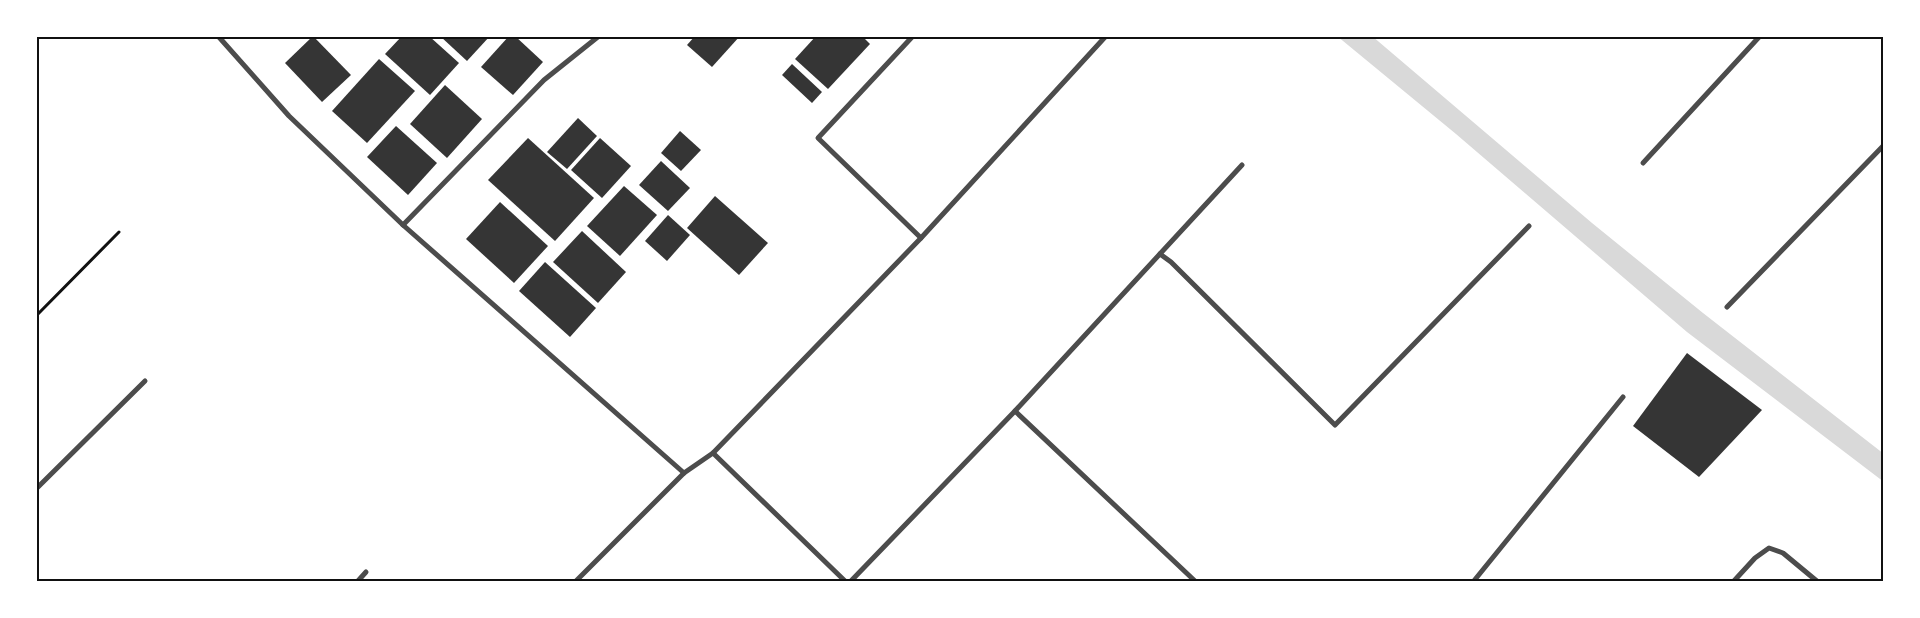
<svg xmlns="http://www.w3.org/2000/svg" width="1920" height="618" font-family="'Crimson Pro',serif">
<rect width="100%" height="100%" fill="#fff"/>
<polygon fill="#d9d9d9" points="1337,36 1372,36 1592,223 1703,313 1884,454 1884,482 1687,332 1456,134"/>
<g fill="#353535">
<polygon points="313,36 351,75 322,102 285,63"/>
<polygon points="402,36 429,36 459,63 430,95 385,54"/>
<polygon points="440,36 490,36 467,61"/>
<polygon points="509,36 515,36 543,62 513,95 481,67"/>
<polygon points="695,36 740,36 712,67 687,45"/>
<polygon points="816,36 862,36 870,44 828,89 795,59"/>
<polygon points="379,59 415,91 367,143 332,111"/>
<polygon points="792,64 822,92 812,103 782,75"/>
<polygon points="445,85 482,119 447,158 410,124"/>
<polygon points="578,118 597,136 567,169 547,152"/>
<polygon points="396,126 437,163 408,195 367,157"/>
<polygon points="680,131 701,150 681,171 661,153"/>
<polygon points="528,138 594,198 555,241 488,180"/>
<polygon points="600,138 631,166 602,198 571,170"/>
<polygon points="661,161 690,188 668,211 639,185"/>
<polygon points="624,186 657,215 620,256 587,226"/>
<polygon points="715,196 768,243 739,275 687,228"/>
<polygon points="500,202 548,246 514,283 466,239"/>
<polygon points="668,215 690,235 667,261 645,241"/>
<polygon points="582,231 626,272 598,303 553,262"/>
<polygon points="545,262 596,308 570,337 519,291"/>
<polygon points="1687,353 1762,410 1699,477 1633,426"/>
</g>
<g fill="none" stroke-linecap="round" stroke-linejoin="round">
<polyline stroke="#111" stroke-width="3" points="36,316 119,232"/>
<g stroke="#4c4c4c" stroke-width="5">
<polyline points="218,36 289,116 403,225 684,473"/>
<polyline points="913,36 818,138 921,238"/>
<polyline points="1643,163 1760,36"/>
<polyline points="403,225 544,80 599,36"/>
<polyline points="1160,254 1171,262 1335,425 1529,226"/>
<polyline points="1727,307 1884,145"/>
<polyline points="1015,411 1196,582"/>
<polyline points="713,453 846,582"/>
<polyline points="36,489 145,381"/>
<polyline points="357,582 366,572"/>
<polyline points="575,582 684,473 713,453 921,238 1106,36"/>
<polyline points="850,582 1015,411 1242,165"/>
<polyline points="1473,582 1623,397"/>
<polyline points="1733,582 1755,558 1769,548 1783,553 1818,582"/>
</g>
</g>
<rect width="1920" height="618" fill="none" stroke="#ffffff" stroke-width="75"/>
<rect x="38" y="38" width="1844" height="542" fill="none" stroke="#111" stroke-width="2"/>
</svg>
